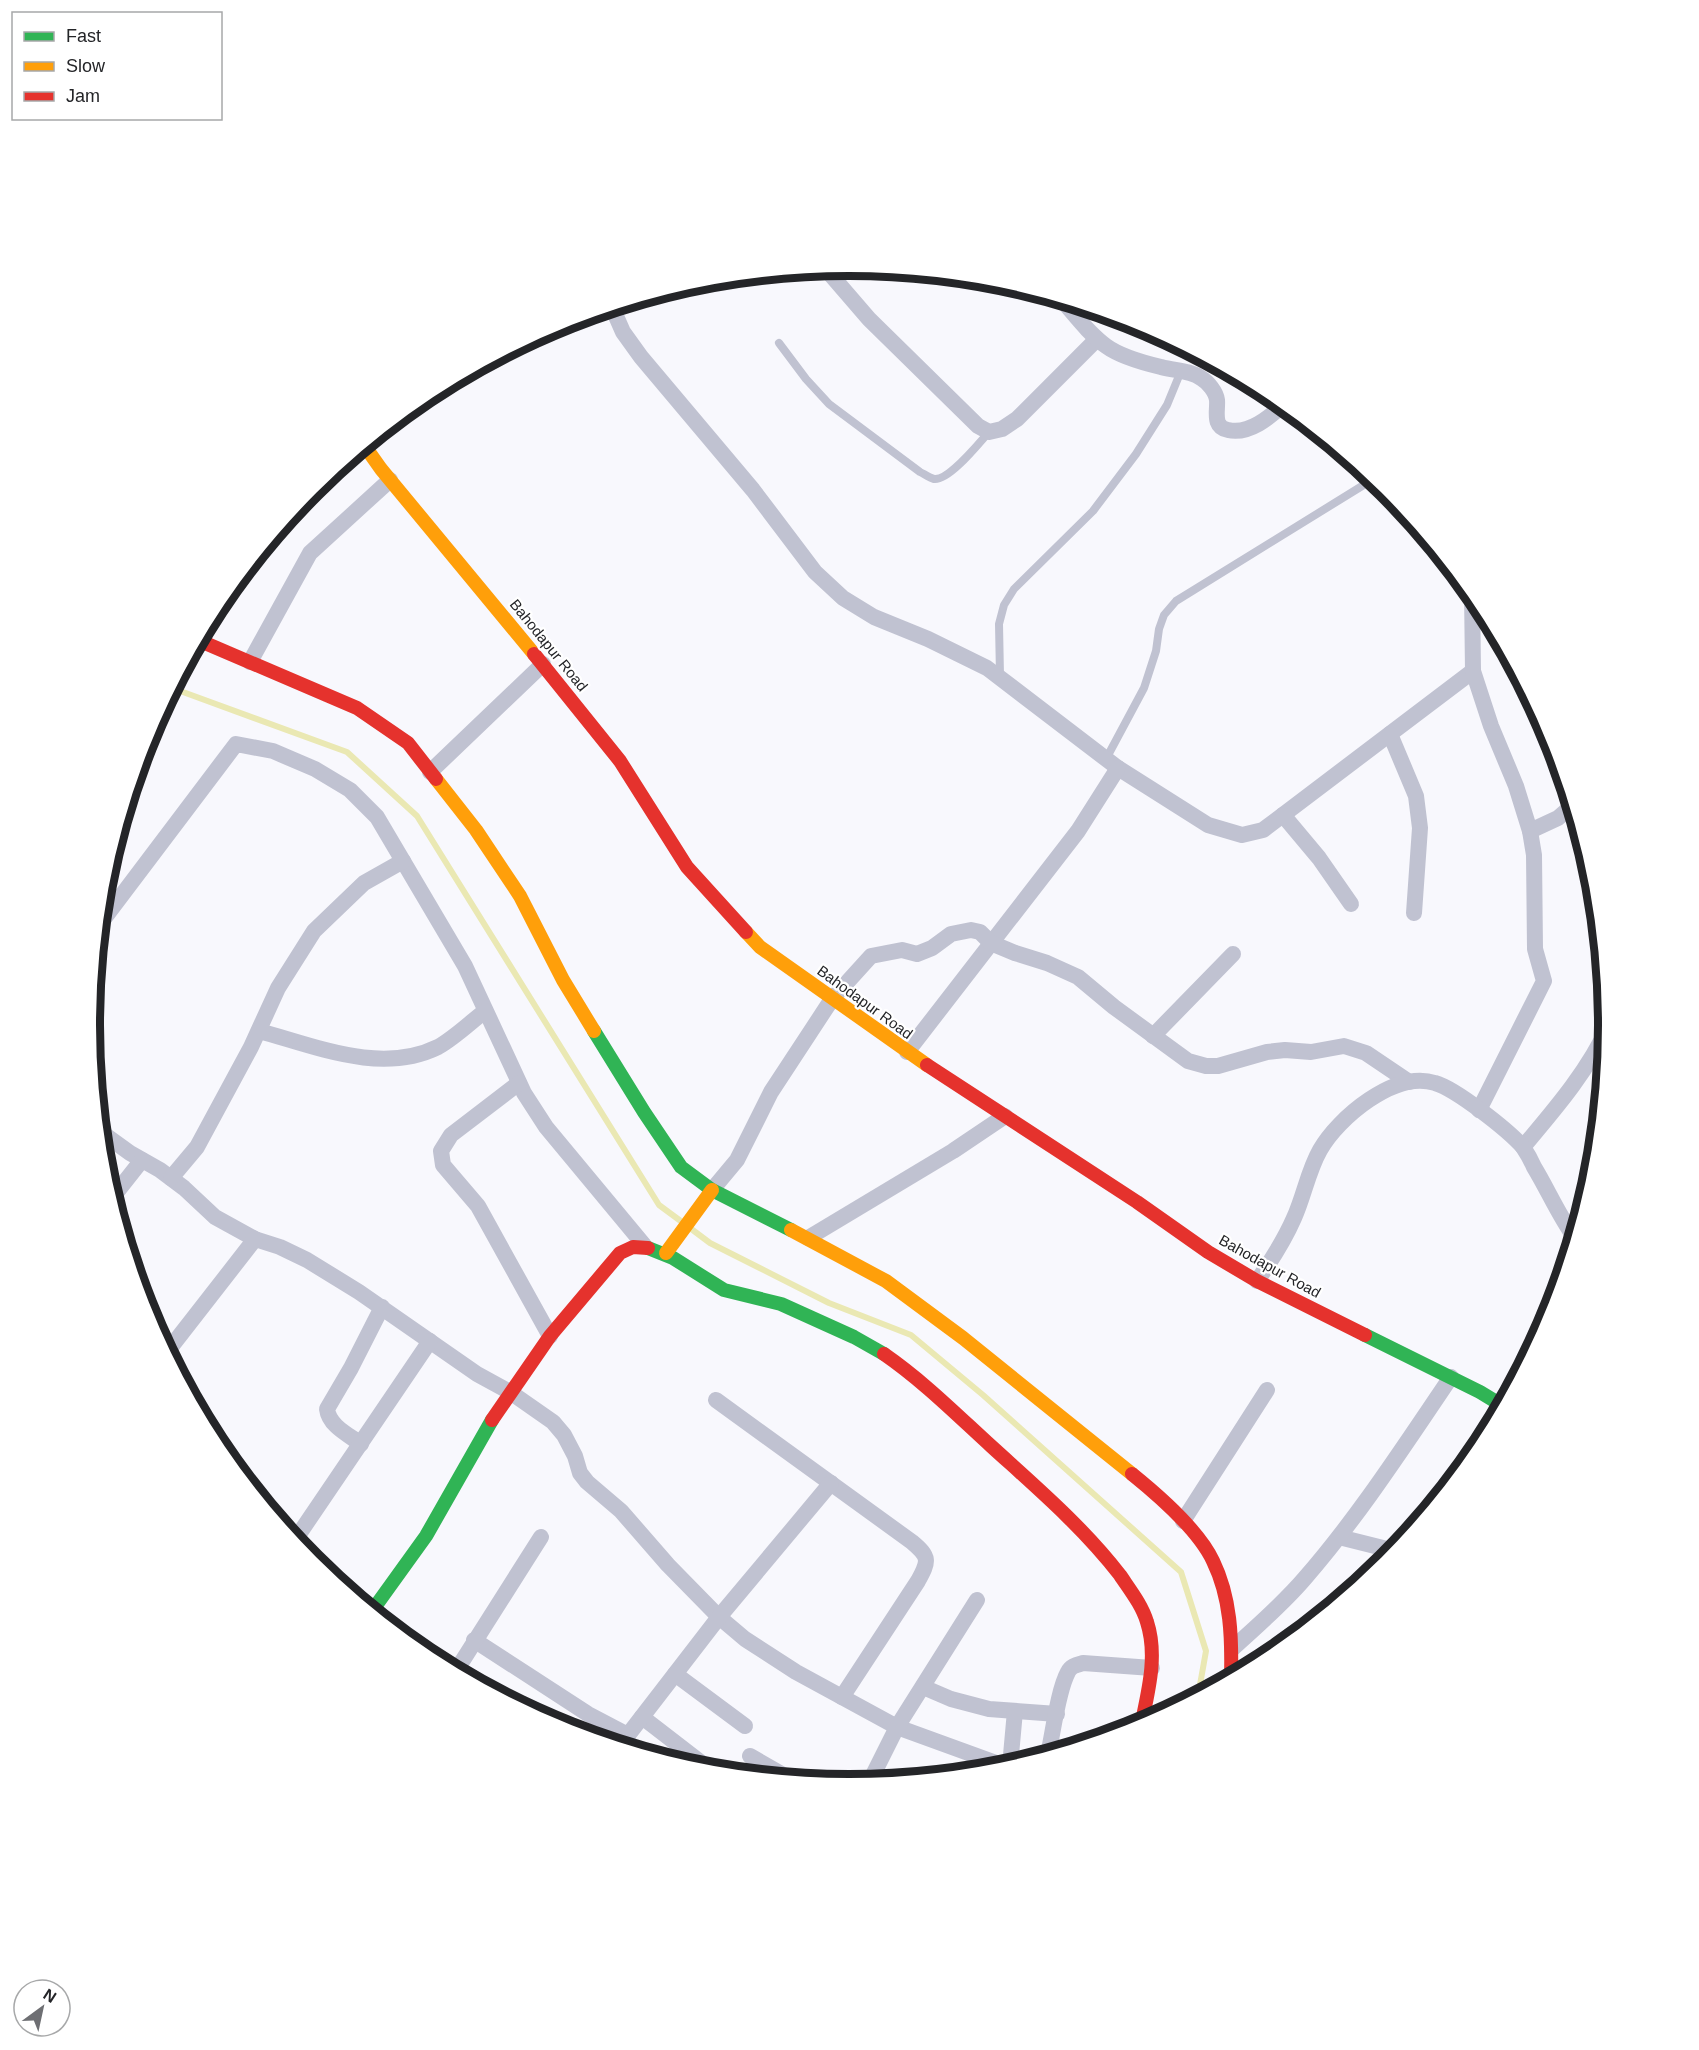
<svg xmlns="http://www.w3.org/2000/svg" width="1699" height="2050" font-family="Arial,sans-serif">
<rect width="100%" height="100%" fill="#f8f8fd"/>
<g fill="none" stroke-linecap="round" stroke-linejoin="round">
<g stroke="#eae8b3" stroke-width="6">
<polyline points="172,688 347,752 417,816 659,1205 682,1222"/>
<polyline points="690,1228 710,1243 829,1303 911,1335 983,1395 1181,1572 1206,1651 1198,1696"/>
</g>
<g stroke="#c0c2d1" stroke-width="8">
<path d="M779 343 806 379 829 404 920 472C924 474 930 478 934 479 949 481 979 443 989 432"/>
<polyline points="1000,676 999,624 1004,605 1014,589 1093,511 1136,454 1167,405 1181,371"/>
<polyline points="1106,759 1144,688 1156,651 1159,629 1164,615 1176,601 1375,478"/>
</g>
<g stroke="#c0c2d1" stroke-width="16">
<polyline points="825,268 869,319 978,426 989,432 1002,429 1017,419 1097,339"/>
<path d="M1061 299C1075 315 1089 334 1106 346 1121 357 1144 363 1161 367 1175 371 1189 370 1201 378 1208 382 1216 392 1217 400 1218 411 1212 427 1228 430 1249 435 1270 417 1284 404"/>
<polyline points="612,307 623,332 641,357 753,490 815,572 843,598 874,617 928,639 987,668 1118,768 1208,825 1242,835 1263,830 1473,671"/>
<polyline points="1472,592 1473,671 1491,726 1516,786 1530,831 1534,855 1535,949 1544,981 1479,1110"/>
<polyline points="250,662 310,553 390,480"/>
<polyline points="1390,734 1416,796 1420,828 1414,913"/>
<polyline points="430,772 543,664"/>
<polyline points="1283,815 1319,858 1351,904"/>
<polyline points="1530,831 1558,818 1573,805"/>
<polyline points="100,924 236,744 273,751 315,769 350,790 377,817 465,966 524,1093 546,1127 644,1245"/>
<path d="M259 1031C315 1046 381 1075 438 1047 453 1039 471 1022 485 1011"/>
<polyline points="1153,1036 1233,954"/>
<polyline points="907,1052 1078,831 1118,768"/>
<polyline points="519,1083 451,1135 441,1151 443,1165 478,1206 550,1336"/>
<polyline points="101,1132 130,1153 160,1170 184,1188 215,1217 255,1239 280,1247 307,1260 359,1292 477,1374 510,1392 553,1422 564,1435 575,1456 580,1473 587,1482 621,1511 668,1565 719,1617 745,1639 796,1672 897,1727 1007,1767"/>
<path d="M1523 1147C1555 1109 1588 1071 1609 1025"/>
<polyline points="171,1178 197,1147 251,1047 278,988 314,931 364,883 403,861"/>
<polyline points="712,1190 737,1160 771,1092 832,999 871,956 902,950 917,954 932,948 951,934 971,930 980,932 991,943 1015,953 1047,963 1078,977 1114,1007 1188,1061 1206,1066 1218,1066 1267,1052 1285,1050 1311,1052 1344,1046 1366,1053 1409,1082"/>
<polyline points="112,1198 142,1160"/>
<polyline points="808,1238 953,1151 1005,1116"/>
<path d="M1257 1281C1271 1261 1284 1241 1294 1218 1304 1196 1308 1171 1320 1150 1338 1118 1395 1070 1435 1083 1456 1089 1508 1130 1523 1147 1527 1153 1531 1160 1534 1167 1548 1190 1559 1216 1575 1238"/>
<polyline points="167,1352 255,1239"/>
<path d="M716 1400 912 1542C930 1557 929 1561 918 1581L842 1697"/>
<path d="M361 1444C349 1435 329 1426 327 1409L351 1368 382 1307"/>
<polyline points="1183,1521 1267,1390"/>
<polyline points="1339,1537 1395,1551"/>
<polyline points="295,1540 430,1341"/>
<polyline points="474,1640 588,1714 628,1735"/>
<path d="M1232 1649C1257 1626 1283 1604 1305 1578 1359 1516 1404 1446 1451 1377"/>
<polyline points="456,1671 541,1537"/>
<polyline points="675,1674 745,1726"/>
<polyline points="923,1687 951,1699 989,1709 1057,1714"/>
<polyline points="642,1717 712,1771"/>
<polyline points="623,1746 628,1735 719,1617 831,1483"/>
<path d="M1048 1755C1053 1733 1058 1690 1068 1672 1071 1666 1076 1665 1083 1663L1152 1668"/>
<polyline points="750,1756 790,1779"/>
<polyline points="1010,1766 1015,1711"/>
<polyline points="869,1783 897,1727 977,1600"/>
</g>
<g stroke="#30b455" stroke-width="14">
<polyline points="594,1031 644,1112 681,1167 712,1190 791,1230"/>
<polyline points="648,1248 673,1258 724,1290 781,1304 854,1337 884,1354"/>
<polyline points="1365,1335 1480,1392 1503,1406"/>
<polyline points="372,1611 426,1536 492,1420"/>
</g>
<g stroke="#ff9f0a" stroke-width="14">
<polyline points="364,445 381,469 534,654"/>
<polyline points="436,779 476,830 520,896 563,980 594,1031"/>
<polyline points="746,932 760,947 927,1065"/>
<polyline points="791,1230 886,1281 963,1338 1132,1474"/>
<polyline points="666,1253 712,1190"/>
</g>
<g stroke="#e5322d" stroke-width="14">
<polyline points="198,640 357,708 408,743 436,779"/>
<polyline points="534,654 620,761 687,867 746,932"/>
<polyline points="927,1065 1137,1202 1208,1252 1257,1281 1365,1335"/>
<path d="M884 1354C923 1381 956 1414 991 1446 1036 1487 1082 1526 1120 1575 1130 1590 1142 1605 1147 1622 1158 1656 1148 1692 1141 1726"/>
<polyline points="492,1420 550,1336 620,1253 633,1247 648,1248"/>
<path d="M1132 1474C1158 1495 1199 1531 1213 1561 1231 1598 1232 1638 1231 1678"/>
</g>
</g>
<g text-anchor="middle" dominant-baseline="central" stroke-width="4.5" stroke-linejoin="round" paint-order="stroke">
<g font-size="15" fill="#242528" stroke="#fff">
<text transform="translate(549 645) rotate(51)">Bahodapur Road</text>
<text transform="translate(865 1002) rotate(36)">Bahodapur Road</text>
<text transform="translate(1270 1266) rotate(29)">Bahodapur Road</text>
</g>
</g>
<path d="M0 0H1699V2050H0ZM100 1025a749 749 0 1 1 1498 0a749 749 0 1 1-1498 0Z" fill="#fff" fill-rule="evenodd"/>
<path fill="none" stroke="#242528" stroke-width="8" d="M100 1025a749 749 0 1 1 1498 0a749 749 0 1 1-1498 0Z"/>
<rect x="12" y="12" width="210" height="108" fill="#ffffff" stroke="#a7a8a9" stroke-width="1.5"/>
<rect x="24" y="32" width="30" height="9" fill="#30b455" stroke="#a7a8a9" stroke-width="1.5"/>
<text x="66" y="42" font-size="18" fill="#242528">Fast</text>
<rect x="24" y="62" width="30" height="9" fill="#ff9f0a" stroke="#a7a8a9" stroke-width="1.5"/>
<text x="66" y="72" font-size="18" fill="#242528">Slow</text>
<rect x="24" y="92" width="30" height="9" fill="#e5322d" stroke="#a7a8a9" stroke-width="1.5"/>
<text x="66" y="102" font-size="18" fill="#242528">Jam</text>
<g transform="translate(42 2008) rotate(33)"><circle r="28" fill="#ffffff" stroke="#a7a8a9" stroke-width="1.5"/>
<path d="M0-4.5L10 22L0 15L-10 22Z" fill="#6e6f73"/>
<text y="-9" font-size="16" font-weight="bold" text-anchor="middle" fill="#242528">N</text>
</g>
</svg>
